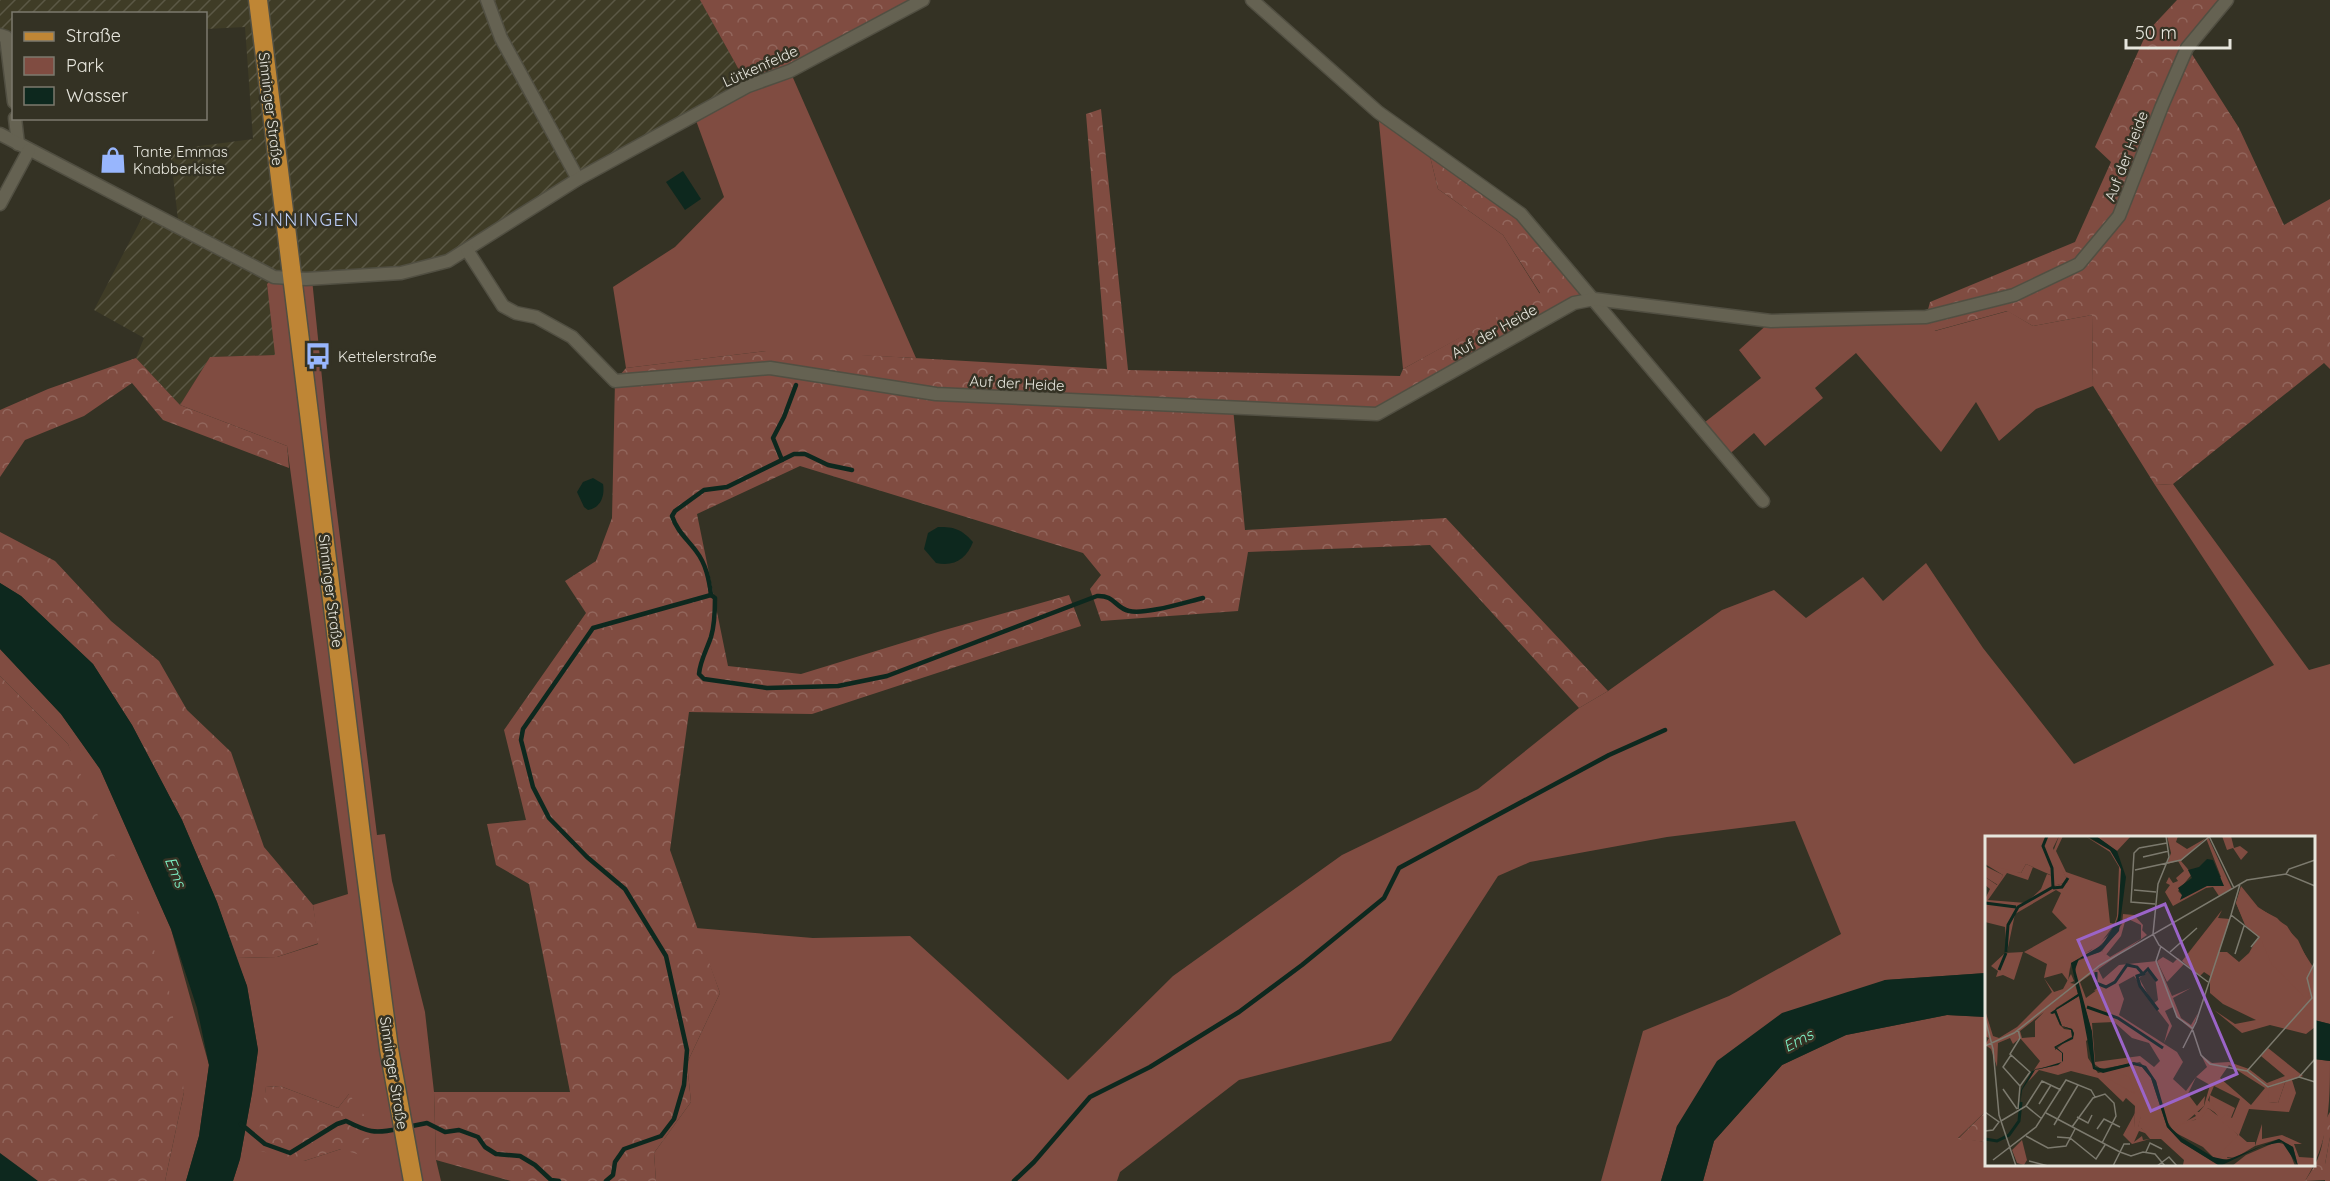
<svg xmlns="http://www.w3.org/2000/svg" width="2330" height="1181" font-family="Quicksand,sans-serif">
<defs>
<pattern id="industrial-furrows" width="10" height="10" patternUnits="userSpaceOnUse" patternTransform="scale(1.5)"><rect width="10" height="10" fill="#3f3c26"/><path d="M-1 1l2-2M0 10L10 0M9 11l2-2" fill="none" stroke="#5b5845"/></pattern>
<pattern id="forest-crowns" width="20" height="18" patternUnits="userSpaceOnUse" patternTransform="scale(1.5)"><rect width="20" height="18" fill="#804c41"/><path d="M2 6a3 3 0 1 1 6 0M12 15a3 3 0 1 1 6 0" fill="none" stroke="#92665c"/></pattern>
</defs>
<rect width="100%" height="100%" fill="#343224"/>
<polygon fill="url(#industrial-furrows)" points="0,0 700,0 748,86 448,261 267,285 276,355 210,357 180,405 136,358 144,338 94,310 146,210 179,228 170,150 253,139 245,27 206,29 206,14 14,14 13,36 0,31"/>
<g fill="#804c41" fill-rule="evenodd">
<polygon points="790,71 916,358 767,351 626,368 613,287 675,247 724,197 694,115"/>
<polygon points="1378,112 1428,148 1438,189 1503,235 1540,294 1403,369"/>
<path d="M274 277 312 279 330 457 377 835 385 834 392 881 425 1012 434 1092 436 1160 441 1181H233L240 1159 252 1093 258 1050 247 986 236 958 277 957 318 944 313 905 348 894 287 446 180 405 210 357 275 355 267 284ZM280 1086 338 1108 349 1094 341 1149 304 1161 264 1109 266 1087Z"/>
<polygon points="2008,311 2033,326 2092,315 2093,386 2036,409 1999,441 1976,402 1941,452 1856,353 1815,388 1823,398 1765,446 1754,433 1726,457 1700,426 1761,378 1739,350 1771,321 1926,317 1935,331"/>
<polygon points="2173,484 2309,670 2330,664 2330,1024 2314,1020 2314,838 1986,838 1986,973 1885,980 1677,1126 1661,1181 1601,1181 1643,1031 1729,996 1841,934 1795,821 1667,837 1530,862 1498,876 1391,1041 1239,1080 1120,1172 1117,1181 656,1181 654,1153 691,1102 687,1063 720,993 696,928 813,938 910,936 1068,1080 1173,976 1342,855 1478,789 1579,708 1608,691 1722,610 1774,590 1806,618 1863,577 1883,601 1926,563 1983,648 2074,764 2274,665 2155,485"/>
<polygon points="0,649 61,714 100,769 171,929 209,1065 199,1136 186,1181 165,1181 184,1092 68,744 0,676"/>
<path d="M1947 1015 1986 1017V1111L1958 1138 1986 1142V1164H2314V1059L2330 1061C2330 1105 2329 1143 2305 1181H1703L1714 1141 1782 1065 1846 1035Z"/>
<polygon points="2330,1137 2330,1181 2325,1181 2325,1164"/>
</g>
<g fill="url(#forest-crowns)">
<polygon points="700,0 923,0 748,86"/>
<polygon points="2177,0 2227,0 2188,48 2239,128 2284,225 2330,199 2330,369 2324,363 2173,484 2155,485 2093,386 2092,315 2033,326 2007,311 1934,331 1926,317 1930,302 2075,242 2111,162 2095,147 2147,32"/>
<polygon points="1101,109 1128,370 1400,376 1403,369 1540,293 1503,235 1438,189 1428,148 1521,214 1594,299 1377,414 1233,408 1245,530 1446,518 1608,691 1579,708 1430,545 1248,552 1238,611 1101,621 1090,589 1101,575 1083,553 800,466 697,514 728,666 801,674 941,631 1069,595 1081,626 812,714 689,712 670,850 720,993 687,1063 691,1102 654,1153 656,1181 511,1181 436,1160 434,1092 570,1092 529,884 496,865 487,824 526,820 504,730 586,613 565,581 596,561 612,518 615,381 626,368 775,350 1107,369 1086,114"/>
<polygon points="136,358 180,405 287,446 289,468 163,420 132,383 84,416 25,440 0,477 0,410 48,389"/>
<polygon points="0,532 55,561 111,621 159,661 187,710 231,752 264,847 313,905 319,943 277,957 236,958 217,902 182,820 132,725 93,664 21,596 0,583"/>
<polygon points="0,676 68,744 168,983 184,1092 165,1181 0,1181"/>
<polygon points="280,1086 338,1108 349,1094 374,1129 360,1155 341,1149 304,1161 256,1150 266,1087"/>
<polygon points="1986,1111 1986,1142 1958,1139"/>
<path d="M2330 1112V1137L2325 1164V1180L2305 1181C2313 1169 2319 1159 2322 1145 2325 1134 2323 1122 2330 1112Z"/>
</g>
<g fill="#0d281e">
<polygon points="683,171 701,199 685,210 666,182"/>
<path d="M593 478 603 484C605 495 601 508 588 510L584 507 577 492 583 482Z"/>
<path d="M938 527C955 527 961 529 973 542 967 558 955 567 936 563L924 549 928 533Z"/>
<polygon points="0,583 21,596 93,664 132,725 182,820 217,902 247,986 258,1050 252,1093 240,1159 233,1181 186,1181 199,1136 209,1065 197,1008 171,929 100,769 61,714 0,649"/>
<polygon points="1986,973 1986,1017 1947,1015 1846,1035 1782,1065 1714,1141 1703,1181 1661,1181 1677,1126 1717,1061 1782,1013 1885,980"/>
<polygon points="2314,1020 2330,1024 2330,1061 2314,1059"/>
<polygon points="0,1153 38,1181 0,1181"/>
</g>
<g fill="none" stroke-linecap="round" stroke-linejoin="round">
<g stroke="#0d281e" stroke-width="4.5">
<polyline points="782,460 773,438 784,417 796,385"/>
<path d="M711 595C709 579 706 564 696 551 687 539 677 531 672 516L675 511 704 490 727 487 794 454H805L828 465 852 470"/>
<path d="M241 1124 265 1144 290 1153 337 1124 346 1121C368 1132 374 1134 398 1129"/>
<polyline points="407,1127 427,1123 445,1132 459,1130 478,1137 485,1147 496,1154 520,1156 535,1165 551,1180 559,1181"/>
<path d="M606 1181 613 1175 615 1162 624 1149 661 1136 674 1119 684 1085 687 1050 666 956 625 889 587 857 549 818 533 787 521 740 523 729 593 628 711 595 715 598C715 611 715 624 711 637 707 649 700 661 699 674L704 679 767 688 838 686 887 676 1097 596C1115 595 1115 608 1129 611 1145 615 1186 602 1203 598"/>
<polyline points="1014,1181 1034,1162 1090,1097 1150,1067 1239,1012 1302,965 1384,898 1399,868 1609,755 1665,730"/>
</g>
<defs>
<g id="street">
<polyline points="487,0 501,38 578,179"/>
<polyline points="1252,0 1378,112 1521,214 1763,501"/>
<polyline points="0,35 6,37 14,102"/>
<polyline points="15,118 18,144"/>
<polyline points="0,134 274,277 306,279 401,273 448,261 578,179 748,86 790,71 923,0"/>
<polyline points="0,204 29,150"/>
<polyline points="467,250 503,306 516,313 536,317 572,337 615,381 770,368 936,394 1377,414 1574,303 1594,299 1771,321 1926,317 2014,295 2079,264 2119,216 2162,106 2187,48 2227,0"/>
</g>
<polyline id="primary" points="258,0 363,851 389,1049 413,1181"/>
</defs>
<use href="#street" stroke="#514f42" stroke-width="15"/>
<use href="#primary" stroke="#514f42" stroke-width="21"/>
<use href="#street" stroke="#656252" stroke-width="12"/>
<use href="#primary" stroke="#bf8635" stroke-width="18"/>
</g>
<defs>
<symbol id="shop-bare" viewBox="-9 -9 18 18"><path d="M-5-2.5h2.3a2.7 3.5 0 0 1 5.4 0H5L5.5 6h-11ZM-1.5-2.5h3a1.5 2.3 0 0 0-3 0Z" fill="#98b6fd" stroke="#343224" stroke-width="2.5" paint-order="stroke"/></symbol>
<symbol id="bus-bare" viewBox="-9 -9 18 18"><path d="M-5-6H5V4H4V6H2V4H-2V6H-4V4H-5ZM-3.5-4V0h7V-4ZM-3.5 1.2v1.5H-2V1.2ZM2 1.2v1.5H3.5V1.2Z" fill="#98b6fd" stroke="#343224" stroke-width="2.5" paint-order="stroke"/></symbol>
</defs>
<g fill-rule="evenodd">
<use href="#shop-bare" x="94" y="141" width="38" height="38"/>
<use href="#bus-bare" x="299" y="337" width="38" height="38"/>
</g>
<g text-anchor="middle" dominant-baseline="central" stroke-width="5" stroke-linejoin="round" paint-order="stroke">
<g font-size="15" fill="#e7e6dd" stroke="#343224">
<text transform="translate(760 66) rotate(-24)">Lütkenfelde</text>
<text transform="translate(271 109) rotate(83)">Sinninger Straße</text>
<text transform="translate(2126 156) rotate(-69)">Auf der Heide</text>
<text transform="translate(1494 331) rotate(-29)">Auf der Heide</text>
<text transform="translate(1017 383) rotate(3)">Auf der Heide</text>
<text transform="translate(331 591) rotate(83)">Sinninger Straße</text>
<text transform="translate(394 1073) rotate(81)">Sinninger Straße</text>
</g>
<g font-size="15" fill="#e7e6dd" stroke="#343224" text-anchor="start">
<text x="133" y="151">Tante Emmas<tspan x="133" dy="17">Knabberkiste</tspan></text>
<text x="338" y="356">Kettelerstraße</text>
</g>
<g font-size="16" font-style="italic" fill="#7ef2c6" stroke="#343224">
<text transform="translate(176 872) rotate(68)">Ems</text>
<text transform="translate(1798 1040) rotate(-28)">Ems</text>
</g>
<g font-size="18" letter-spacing="1.5" fill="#bdcef7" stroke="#343224">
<text x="306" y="219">SINNINGEN</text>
</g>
</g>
<g transform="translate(1985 836)">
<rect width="330" height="330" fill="#343224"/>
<path d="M0 0H74L68 12 83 46 68 50V40L41 28 36 37 16 35 0 28ZM100 0 125 14 134 26 138 41 134 78 126 99 108 116 86 127 85 133V125L90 120 105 115 127 96 132 80 134 31 125 16ZM237 0H246L249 12 255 10 263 16 256 24 248 12 242 14ZM0 30 18 39 13 49 0 41ZM156 93 162 99 95 146 101 162 116 151 133 147 139 163 134 179 192 216 198 226 188 243 201 255 211 241 203 258 212 270 220 260 219 270 202 285 210 284 223 272 233 280 224 270 225 259 250 272 243 289 253 299 242 322H250L235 324 228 321 218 311 189 296 180 282 171 245 155 226 116 233 108 227 107 196 90 138 92 125 117 115 125 121 156 103ZM129 186 147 202 164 207 175 225 169 231 155 220 110 226 107 187ZM38 116 29 144 18 139 11 141 13 135 6 130 20 117ZM178 121 188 127 193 122 199 128 182 146 172 125ZM86 138 89 145 85 147 90 148 93 158 71 172 69 176 75 189 79 193 86 194 88 200 70 211V214L89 199 87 193 77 190 71 174 94 160 105 202 101 205 103 222 113 237 149 229 157 231 166 242 182 291 196 306 233 329H198L199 324 176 303H165L156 292V281L153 292 149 291 150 270 141 262 138 266 113 242 86 235 73 239 54 234 43 246 50 234 68 230 50 233 42 244 55 225 35 202 28 208 25 202 13 207 12 231 6 213 0 209 4 202 0 200V174L8 200 14 202 32 191 67 156 59 142 69 156 78 153ZM59 176 50 185V201L37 202 35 195ZM301 244 293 267 283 266V252ZM277 288V303L297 299 317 308H309L314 321 330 322V330H313L308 311 294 303 270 310ZM291 306 302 309 310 330H247L261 319Z" fill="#804c41" fill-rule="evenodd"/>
<path d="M74 0H78L71 15 81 36 121 50 125 87 130 88 113 110 86 125 83 145 77 137 59 142 62 128 39 116 82 92 67 76 76 57 71 54 30 78 22 116 20 91 0 86V63L5 53 0 49V41L12 49 18 39 0 28 36 37 41 28 48 31 43 44 22 37 3 64 41 67 56 53 62 38 68 40V50L83 46 68 16ZM111 0H146L132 15ZM182 0H193L191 6 202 13 223 1 247 53 234 60 228 51 221 52 188 70 180 56 185 49 181 47 184 41 188 47 193 45 191 42 199 35 193 25 182 28 186 17ZM221 2 236 41 198 60 193 55 207 38 196 25ZM256 50 273 71 302 90 328 131 330 191 321 198 285 189 257 197 229 174 250 188 271 184 238 168 225 157V140L219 136 215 140 197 125 237 74 233 82 245 83 234 116H242L254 126 264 117 273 101 261 90 251 67ZM138 78 149 79 158 89 156 102V89L141 82 136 100 120 120 117 115 137 88ZM172 125 187 160 206 152 188 162 196 182 206 189 213 177 207 194 192 181 188 171 180 175 187 190 179 207 184 189 168 168 173 164 170 141 164 135 154 142 167 166 149 140 129 151 109 155 113 151 108 136 113 133 118 143 134 129ZM283 212 318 240 307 244 311 257 304 276 264 273 254 299 262 306H270V310L250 322 233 320 253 299 235 284 241 278 247 282 255 263 229 250 223 264 234 279 223 272 217 281 188 292 211 280 207 275 214 276 219 270 225 249 211 241 222 231 216 219 227 227 244 226 264 233 282 247 300 240 276 220ZM244 229 280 252 266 269 235 242ZM301 244 293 267 284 266 283 252ZM150 277 149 291H153L156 279V292L163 298 154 295 149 306 157 300 158 304 165 303 147 308 138 299Z" fill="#804c41" fill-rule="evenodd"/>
<path d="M128 235 144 241 150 258 122 242Z" fill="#804c41"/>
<path d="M256 52 273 72 292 82 313 104 323 125 324 165 287 129 275 101 260 89 251 67ZM37 304 42 324 39 329 32 327 27 314Z" fill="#804c41"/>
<path d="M102 0H111L132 15 141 41 134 95 115 116 94 123 90 133 107 196 110 231 120 233 149 226 161 230 171 245 184 290 197 302 228 321 242 324 294 303 308 311 313 330 297 306 277 310 235 330 196 306 182 291 166 242 157 231 149 229 118 237 108 233 94 160 71 174 77 190 87 193 89 197 88 203 71 211 78 217V225L73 229 50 234 37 254 35 270 36 254 47 235 77 226V217L69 211 87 201 86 194 75 189 70 177 67 178 65 177 93 158 86 127 117 109 133 84 136 33 125 14ZM222 23 228 24 239 50H222L195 64 197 59 193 52 207 42 203 34 214 31Z" fill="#0d281e"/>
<path fill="none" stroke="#0d281e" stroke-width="3" d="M68 52 77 51 83 42M0 67 31 71M21 116 23 89 33 71 68 51 67 32 58 10 62 0M14 134 21 117M111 136V147L121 151 130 146 142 129 152 131 158 138 152 140 155 150 173 174M158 138 163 133 172 145M102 171 133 182 178 212M0 303 12 305 24 299 34 285 36 266"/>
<path fill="none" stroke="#7c7a6e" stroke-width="1.5" d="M181 0 184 21 173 48 168 98 174 109 223 146M224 0 249 52M154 12 149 17 146 66 170 68M154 12 182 7M158 21 184 15M150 34 196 24 224 1M301 38 304 33 330 24M149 54 171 56M246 79 255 48M176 110 171 125 192 181 207 192 216 219 225 228 262 235 283 251 314 241 330 246M185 116 212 92M250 118 259 90M0 182 8 213 14 279 31 330M0 210 29 197 115 129 262 44 301 38 330 50M198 212 211 186 246 79 274 101 266 111M26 219 18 231 35 250M262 235 327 162 322 142 330 126M314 241 330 223M18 253 32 273M54 268 66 249M41 270 57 245 76 254M33 273 35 250 45 236 25 218 35 202 33 193M0 276 14 286 8 294 0 295M61 277 135 316 146 320 158 316 170 318 180 330M92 281 103 287 107 279M16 285 41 270 57 283M69 289 93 249M87 291 108 262 120 258 129 267 131 280 117 307M112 293 119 283 135 291M41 300 63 312 81 310 90 293M72 301 85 302 111 323 120 309M161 316 165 307 177 313M8 324 51 291 81 244 106 254 110 261M44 325 63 330M128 330 139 308H145M172 330 184 321 192 330"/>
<path fill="#9b64c8" fill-opacity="0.15" stroke="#9b64c8" stroke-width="3" d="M180 68 252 238 166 275 93 104Z"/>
<rect width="330" height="330" fill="none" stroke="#e7e6dd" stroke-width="3"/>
</g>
<rect x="12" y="12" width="195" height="108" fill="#343224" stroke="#7c7a6e" stroke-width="1.5"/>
<rect x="24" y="32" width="30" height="9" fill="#bf8635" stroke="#7c7a6e" stroke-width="1.5"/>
<text x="66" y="42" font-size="18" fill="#e7e6dd">Straße</text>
<rect x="24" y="57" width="30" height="18" fill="#804c41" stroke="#7c7a6e" stroke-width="1.5"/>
<text x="66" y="72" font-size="18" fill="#e7e6dd">Park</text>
<rect x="24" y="87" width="30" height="18" fill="#0d281e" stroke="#7c7a6e" stroke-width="1.5"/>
<text x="66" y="102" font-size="18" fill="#e7e6dd">Wasser</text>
<path d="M2126 39v9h104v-9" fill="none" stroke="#e7e6dd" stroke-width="3"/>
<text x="2135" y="39" font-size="18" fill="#e7e6dd" stroke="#343224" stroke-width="4.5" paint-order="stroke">50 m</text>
</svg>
